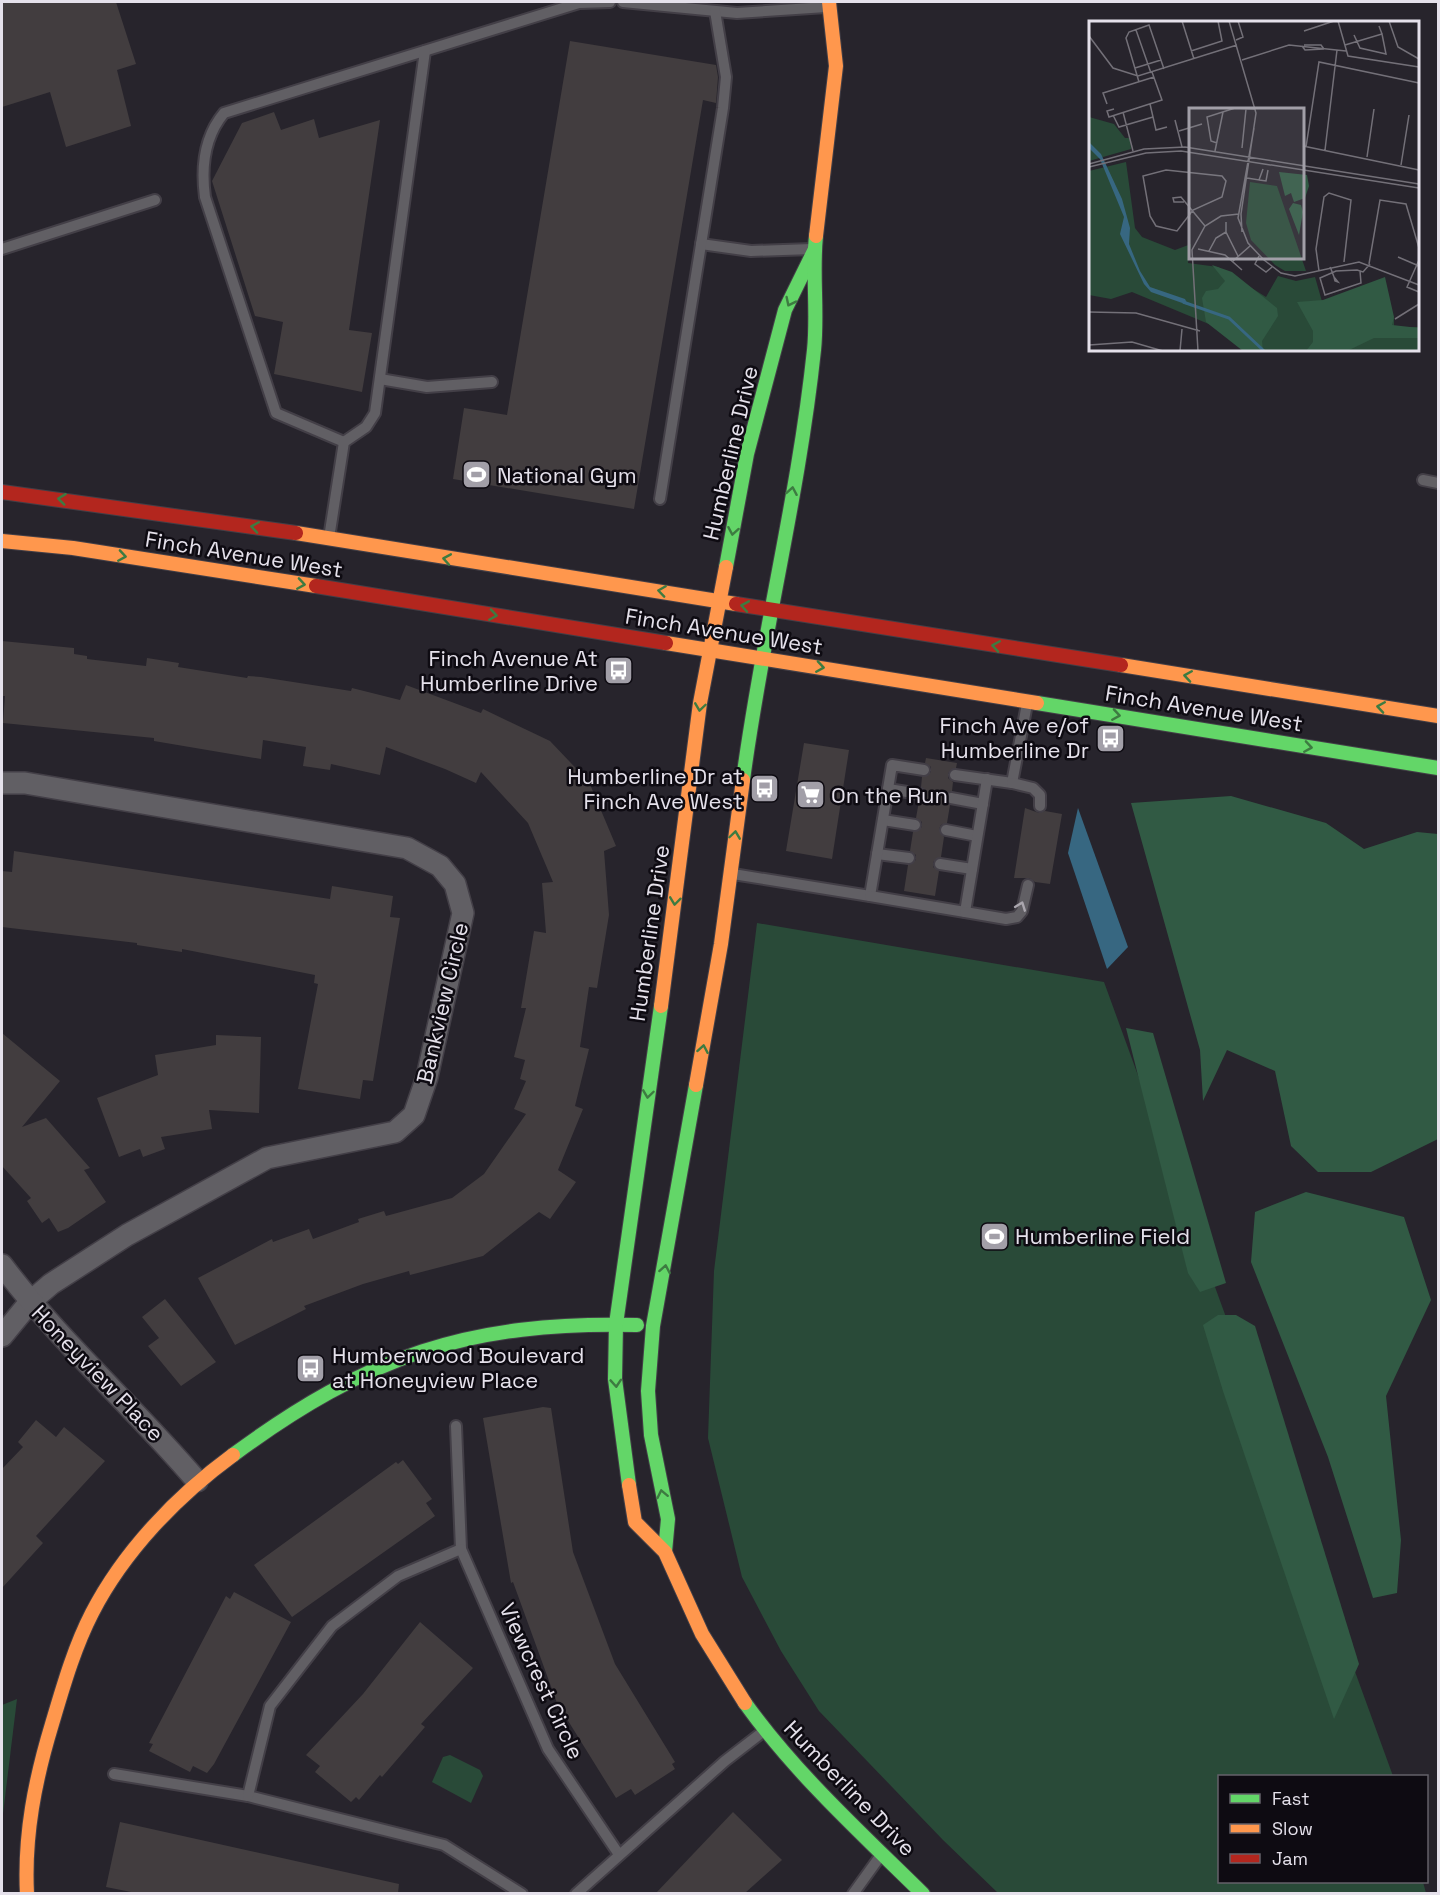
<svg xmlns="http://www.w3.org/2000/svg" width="1440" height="1895" font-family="'Space Grotesk',sans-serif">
<rect width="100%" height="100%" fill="#27242c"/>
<g fill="#294a38">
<polygon points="757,923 1104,982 1393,1776 1220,1776 1220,1882 1423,1882 1426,1893 998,1893 943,1840 819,1711 781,1651 742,1577 708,1438 714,1271"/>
<polygon points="17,1699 2,1822 2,1705"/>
<polygon points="450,1755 480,1770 483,1776 471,1803 432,1782 443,1757"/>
</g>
<g fill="#315a44">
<polygon points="1231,796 1326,823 1364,849 1417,832 1438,834 1438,1139 1371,1172 1318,1172 1291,1146 1275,1071 1227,1050 1203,1101 1200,1050 1131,803"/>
<polygon points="1126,1028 1153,1033 1226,1283 1200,1292 1188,1273"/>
<polygon points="1306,1192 1404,1217 1431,1300 1386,1396 1401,1540 1397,1593 1373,1598 1328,1457 1251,1262 1255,1212"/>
<polygon points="1218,1315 1236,1315 1255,1326 1359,1664 1334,1719 1223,1391 1203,1325"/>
</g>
<polygon fill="#376781" points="1078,808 1128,947 1107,969 1068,853"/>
<g fill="#423d3f">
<polygon points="2,2 116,2 136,64 117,70 131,126 66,147 50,92 2,107"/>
<polygon points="570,41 716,65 718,77 716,103 703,100 634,509 453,479 464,408 507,415"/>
<polygon points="274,112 281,130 314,119 319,138 380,120 349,330 372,333 362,392 274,374 283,322 255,316 212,181 242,123"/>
<polygon points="2,641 74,648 74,654 87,656 87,659 146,666 147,658 179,663 178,667 247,678 248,676 261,677 351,691 352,688 400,700 406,685 481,713 483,709 550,741 589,782 616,846 604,851 609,915 597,988 589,987 580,1047 589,1049 575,1106 583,1109 558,1170 576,1182 550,1219 539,1212 483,1256 410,1275 409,1271 363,1284 304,1306 306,1309 235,1345 198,1278 272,1239 273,1242 309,1229 313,1239 359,1222 358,1219 384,1211 386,1216 452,1198 484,1174 526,1114 514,1109 526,1081 520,1079 525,1060 514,1057 526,1008 521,1008 534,931 546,933 542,883 553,882 528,823 481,772 476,783 445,769 386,747 380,775 331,764 330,770 303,766 306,747 263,740 261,759 154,741 154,738 3,723 5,696 2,696"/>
<polygon points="804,743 849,750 832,859 786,851"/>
<polygon points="926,758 957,763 956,768 948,773 948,778 953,782 952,791 946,793 944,797 950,805 947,823 941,825 939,829 944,837 941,857 933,862 933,867 939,871 935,896 904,891 908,865 916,860 916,855 910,851 913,832 922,827 922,822 916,818 919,801 927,796 927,791 921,787 922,777 931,772 931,767 925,763"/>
<polygon points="1025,808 1039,813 1045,811 1062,814 1050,884 1035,882 1029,878 1014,878"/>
<polygon points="14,851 330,899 332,886 393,896 390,917 400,918 373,1081 363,1080 360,1099 298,1089 318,984 314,983 315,975 182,949 182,952 137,945 137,943 2,927 2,871 12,872"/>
<polygon points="2,1033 60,1081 22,1127 46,1118 90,1168 84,1170 106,1202 68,1228 58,1232 49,1218 42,1223 27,1201 31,1198 2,1166"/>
<polygon points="216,1035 261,1037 259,1113 209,1110 212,1129 161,1137 165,1149 143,1157 140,1149 119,1157 97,1098 158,1075 155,1055 216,1045"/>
<polygon points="165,1299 216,1362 181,1386 148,1346 159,1338 142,1317"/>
<polygon points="543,1407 551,1408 573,1552 615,1664 675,1762 672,1764 675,1769 635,1795 631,1789 616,1798 557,1703 513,1582 511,1583 483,1418"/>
<polygon points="36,1420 56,1437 64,1427 105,1461 36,1536 43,1543 2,1588 2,1469 23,1447 18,1442"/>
<polygon points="403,1460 432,1499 426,1503 435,1516 292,1617 254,1565 396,1462 398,1464"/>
<polygon points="234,1592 291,1622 214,1764 207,1773 193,1766 190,1772 149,1751 153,1744 149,1743 226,1596 230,1599"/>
<polygon points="420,1622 473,1668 421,1724 425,1727 382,1777 380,1775 359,1800 356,1797 351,1802 315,1772 320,1766 306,1755 363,1694"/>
<polygon points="733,1812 782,1860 745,1893 656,1893"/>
<polygon points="120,1822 399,1884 398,1893 136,1893 106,1887"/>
</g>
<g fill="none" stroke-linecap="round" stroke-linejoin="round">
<defs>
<g id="lane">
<polyline points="623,2 737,13 826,7"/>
<polyline points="701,244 751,251 812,249"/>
<polyline points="2,249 155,200"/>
<polyline points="380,379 427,387 492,382"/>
<path d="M344 442 276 413 205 197C201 167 204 137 224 113L579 3 610 2"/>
<polyline points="1423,480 1438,483"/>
<polyline points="660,499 723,108 726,77 715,11"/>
<polyline points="329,538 344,442 366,427 375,413 425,51"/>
<polyline points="955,775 1012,783 1027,704"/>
<polyline points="1012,783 1033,788 1040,795 1040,806"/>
<polyline points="888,789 920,794"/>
<polyline points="951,798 983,804"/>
<polyline points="883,820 915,825"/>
<polyline points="946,830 977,836"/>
<polyline points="877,854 909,858"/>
<polyline points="940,864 972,869"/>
<polyline points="733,874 870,896 892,765 924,770"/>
<polyline points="870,896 965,912 987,779"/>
<polyline points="965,912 1006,919 1017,917 1022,911 1028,885"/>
<polyline points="456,1426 461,1549 548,1749 618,1853"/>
<polyline points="114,1774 248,1796 444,1845 522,1894"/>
<polyline points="248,1796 270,1706 332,1626 398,1576 461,1549"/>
<polyline points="576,1894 725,1761 764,1731"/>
<polyline points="853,1894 881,1855"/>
</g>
<g id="street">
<polyline points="2,783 25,783 407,848 440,866 455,884 463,913 427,1077 414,1115 395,1132 267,1158 127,1235 51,1284 30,1302 2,1336"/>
<path d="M2 1265C60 1342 134 1407 197 1481"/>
</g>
<g id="fast">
<polyline points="726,567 747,454 785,310 815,249"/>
<polyline points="1037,703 1438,768"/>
<path d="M743 780C762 636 799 494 814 350 818 312 812 274 816 236"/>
<path d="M233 1455C367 1356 469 1321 637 1325"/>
<polyline points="629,1485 615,1379 616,1324 661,1006"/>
<polyline points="665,1552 668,1519 651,1435 648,1391 653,1326 696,1085"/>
<path d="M745 1703C796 1774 861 1833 923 1894"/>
</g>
<g id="slow">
<polyline points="816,236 836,66 829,2"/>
<polyline points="296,533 736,604"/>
<polyline points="2,541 73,548 316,586"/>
<polyline points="666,643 1037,703"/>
<polyline points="1121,665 1438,716"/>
<polyline points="661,1006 700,703 726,567"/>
<polyline points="696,1085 721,944 743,780"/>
<polyline points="629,1485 635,1522 665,1552 702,1634 745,1703"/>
<path d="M27 1894C24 1835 35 1780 52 1724 63 1687 74 1648 92 1613 124 1551 177 1496 233 1455"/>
</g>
<g id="jam">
<polyline points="2,492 296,533"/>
<polyline points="316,586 666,643"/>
<polyline points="736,604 1121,665"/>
</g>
</defs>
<use href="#lane" stroke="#433f47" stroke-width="14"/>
<use href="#street" stroke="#433f47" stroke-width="24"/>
<use href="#fast" stroke="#433f47" stroke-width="16"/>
<use href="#slow" stroke="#433f47" stroke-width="16"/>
<use href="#jam" stroke="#433f47" stroke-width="16"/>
<use href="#lane" stroke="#615f64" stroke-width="10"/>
<use href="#street" stroke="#615f64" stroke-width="21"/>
<use href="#fast" stroke="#63d668" stroke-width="14"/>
<use href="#slow" stroke="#ff974d" stroke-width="14"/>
<use href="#jam" stroke="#b3261e" stroke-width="14"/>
</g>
<defs><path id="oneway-chevron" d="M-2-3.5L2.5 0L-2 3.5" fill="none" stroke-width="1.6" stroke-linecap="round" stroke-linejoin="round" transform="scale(1.5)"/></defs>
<g stroke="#3d7b41">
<use href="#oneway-chevron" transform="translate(790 302) rotate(116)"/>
<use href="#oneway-chevron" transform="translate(792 491) rotate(-80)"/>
<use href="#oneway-chevron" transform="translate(62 499) rotate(-173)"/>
<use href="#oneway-chevron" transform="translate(255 527) rotate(-171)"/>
<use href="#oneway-chevron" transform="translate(733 531) rotate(100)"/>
<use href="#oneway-chevron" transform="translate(122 556) rotate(9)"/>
<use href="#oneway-chevron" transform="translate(447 559) rotate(-170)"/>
<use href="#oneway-chevron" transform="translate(301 584) rotate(9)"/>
<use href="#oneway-chevron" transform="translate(662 591) rotate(-172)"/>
<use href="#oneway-chevron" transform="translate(745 606) rotate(-170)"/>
<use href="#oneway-chevron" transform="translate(493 615) rotate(9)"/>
<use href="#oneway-chevron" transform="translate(996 646) rotate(-171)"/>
<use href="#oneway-chevron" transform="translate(820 667) rotate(9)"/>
<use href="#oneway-chevron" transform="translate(1188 676) rotate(-171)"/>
<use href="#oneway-chevron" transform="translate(700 707) rotate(98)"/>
<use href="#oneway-chevron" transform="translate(1381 707) rotate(-171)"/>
<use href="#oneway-chevron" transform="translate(1116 715) rotate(9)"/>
<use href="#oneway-chevron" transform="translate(1308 747) rotate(9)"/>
<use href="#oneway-chevron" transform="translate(735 835) rotate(-82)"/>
<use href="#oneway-chevron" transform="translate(675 901) rotate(97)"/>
<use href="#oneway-chevron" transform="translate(703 1049) rotate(-80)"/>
<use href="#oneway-chevron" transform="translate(648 1094) rotate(98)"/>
<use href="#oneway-chevron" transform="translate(665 1269) rotate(-80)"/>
<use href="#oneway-chevron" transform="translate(616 1383) rotate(86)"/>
<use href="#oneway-chevron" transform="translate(662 1494) rotate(-102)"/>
</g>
<use stroke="#aaa6ae" href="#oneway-chevron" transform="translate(1021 906) rotate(-69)"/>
<defs>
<symbol id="stadium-square" viewBox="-11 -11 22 22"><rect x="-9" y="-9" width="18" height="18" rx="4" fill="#a29fa8" stroke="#0e0b12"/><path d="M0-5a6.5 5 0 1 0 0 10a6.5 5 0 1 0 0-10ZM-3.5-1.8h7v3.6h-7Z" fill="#fff"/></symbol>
<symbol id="bus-square" viewBox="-11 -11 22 22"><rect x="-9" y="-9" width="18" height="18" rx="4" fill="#a29fa8" stroke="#0e0b12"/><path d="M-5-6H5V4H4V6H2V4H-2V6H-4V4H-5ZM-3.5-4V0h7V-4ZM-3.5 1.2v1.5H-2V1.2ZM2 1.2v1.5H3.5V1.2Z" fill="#fff"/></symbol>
<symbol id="supermarket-square" viewBox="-11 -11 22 22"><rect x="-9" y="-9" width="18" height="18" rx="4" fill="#a29fa8" stroke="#0e0b12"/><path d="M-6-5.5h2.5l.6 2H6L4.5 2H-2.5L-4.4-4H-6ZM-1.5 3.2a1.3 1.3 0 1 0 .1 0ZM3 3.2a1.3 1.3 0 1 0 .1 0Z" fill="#fff"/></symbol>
</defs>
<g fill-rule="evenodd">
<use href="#stadium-square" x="460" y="458" width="33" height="33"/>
<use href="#bus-square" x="602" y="654" width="33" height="33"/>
<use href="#bus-square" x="1094" y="722" width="33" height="33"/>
<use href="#bus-square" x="748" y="772" width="33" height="33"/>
<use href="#supermarket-square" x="794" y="778" width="33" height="33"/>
<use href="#stadium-square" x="978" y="1220" width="33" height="33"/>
<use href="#bus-square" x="294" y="1352" width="33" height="33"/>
</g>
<g text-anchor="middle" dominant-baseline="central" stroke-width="5" stroke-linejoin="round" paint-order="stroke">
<g font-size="22" fill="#e5e1eb" stroke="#0e0b12">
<text transform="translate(730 453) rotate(-77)">Humberline Drive</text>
<text transform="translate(244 554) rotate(9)">Finch Avenue West</text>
<text transform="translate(724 631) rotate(9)">Finch Avenue West</text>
<text transform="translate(1204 708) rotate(9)">Finch Avenue West</text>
<text transform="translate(649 933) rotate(-82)">Humberline Drive</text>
<text transform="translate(442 1003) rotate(-77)">Bankview Circle</text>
<text transform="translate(98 1373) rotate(46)">Honeyview Place</text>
<text transform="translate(542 1681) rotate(65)">Viewcrest Circle</text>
<text transform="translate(850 1788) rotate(46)">Humberline Drive</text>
</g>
<g font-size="22" fill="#e5e1eb" stroke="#0e0b12" text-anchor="start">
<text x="497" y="475">National Gym</text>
<text x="598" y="658" text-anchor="end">Finch Avenue At<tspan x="598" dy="25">Humberline Drive</tspan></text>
<text x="1089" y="725" text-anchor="end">Finch Ave e/of<tspan x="1089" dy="25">Humberline Dr</tspan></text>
<text x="743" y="776" text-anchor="end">Humberline Dr at<tspan x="743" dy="25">Finch Ave West</tspan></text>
<text x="831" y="795">On the Run</text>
<text x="1015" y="1236">Humberline Field</text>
<text x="332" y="1355">Humberwood Boulevard<tspan x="332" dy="25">at Honeyview Place</tspan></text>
</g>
</g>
<g transform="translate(1089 21)">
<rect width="330" height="330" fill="#27242c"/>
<path d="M0 96 25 103 36 117H41L42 128 0 140ZM37 141 46 207 53 216 86 229 102 223 99 242 129 246 177 276 189 255 207 260 226 256 234 284 264 280 305 297V306H330V330H155L127 306 43 271 22 278 0 274V150ZM161 161 188 165 217 250H196L186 244 162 219 157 202Z" fill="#294a38"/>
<path d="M190 151 218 154 220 165 216 177 205 181 202 172 196 175ZM204 182 212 184 214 191 210 214 200 188ZM123 244 143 251 188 287 189 295 173 320 174 330H154L117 301 113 277 117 270 129 268 136 260ZM296 256 305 296 303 304 330 307V317H285L258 330H217L224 321V310L208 281 234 279Z" fill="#315a44"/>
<path d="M0 121 12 133 33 178 41 207 40 223 51 250 61 266 96 278 99 284 62 271 55 263 31 213 35 196 11 138 0 127Z" fill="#376781"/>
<path fill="none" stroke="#376781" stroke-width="3" d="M94 281 140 297 175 330"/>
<path fill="none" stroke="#737078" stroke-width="1.5" d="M93 0 105 38M140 0 167 92 152 193 153 211M249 0 259 35 330 46M300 0 309 26 330 38M47 9 62 52M215 10 245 0M265 14 271 27 297 33 293 13M0 15 24 47 49 55 148 24M147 19 154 16 149 0M215 24H232L235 28M256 24 293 13 290 5M213 25 216 29 235 28M102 30 133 20 129 0M153 39 200 24 257 30M46 47 72 39M50 61 37 17 40 11 60 4 75 48M18 83 14 72 65 56M61 83 67 109 78 106M25 88 18 90 20 96 73 79 63 51M34 91 44 130M24 94 30 106 64 96M86 99 93 126M165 107 149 197 159 222 175 239 192 252 206 255 270 241 330 264M90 110 113 103M128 122 122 120 118 96 146 87 166 88M214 125 330 149M217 126 230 41 330 62M153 127 157 88M236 129 248 29M126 130 134 91M278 136 285 88M0 143 55 128 96 126 330 163M312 144 320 94M0 146 57 132 92 130 330 167M77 149 133 155 137 160 133 176 104 189 88 210 67 205 61 195 54 155ZM158 157 170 159 174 148M170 159 177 160 179 149M95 181H85L84 177 92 176 116 205M137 201V211L149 235M109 228 136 234 153 249M120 230 127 217 137 211M170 235 166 243 177 251 183 246M309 236 330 245M330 239 318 266 330 271M144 240 161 225M280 243 291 179 317 183 330 227M241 246 242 248 245 256 246 260 249 261 245 256M230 250 227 228 235 176 240 172 262 179 255 241M271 250 272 262 236 274 231 257 247 250 268 249 274 251 281 243M0 291 47 292 111 310M306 298 330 283M0 324 43 321 74 330M91 330 93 308M109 330 103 229 116 205 132 195 150 193"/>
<path fill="#a29fa8" fill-opacity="0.15" stroke="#a29fa8" stroke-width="3" d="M100 87H215V238H100Z"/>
<rect width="330" height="330" fill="none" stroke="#e5e1eb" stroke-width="3"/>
</g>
<rect width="1440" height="1895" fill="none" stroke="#e5e1eb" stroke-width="6"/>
<rect x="1218" y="1775" width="210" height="108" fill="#0e0b12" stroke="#646169" stroke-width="1.5"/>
<rect x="1230" y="1794" width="30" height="9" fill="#63d668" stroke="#646169" stroke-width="1.5"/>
<text x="1272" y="1805" font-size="18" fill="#e5e1eb">Fast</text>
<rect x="1230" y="1824" width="30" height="9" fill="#ff974d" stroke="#646169" stroke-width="1.5"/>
<text x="1272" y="1835" font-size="18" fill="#e5e1eb">Slow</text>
<rect x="1230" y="1854" width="30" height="9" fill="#b3261e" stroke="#646169" stroke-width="1.5"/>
<text x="1272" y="1865" font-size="18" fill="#e5e1eb">Jam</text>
</svg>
